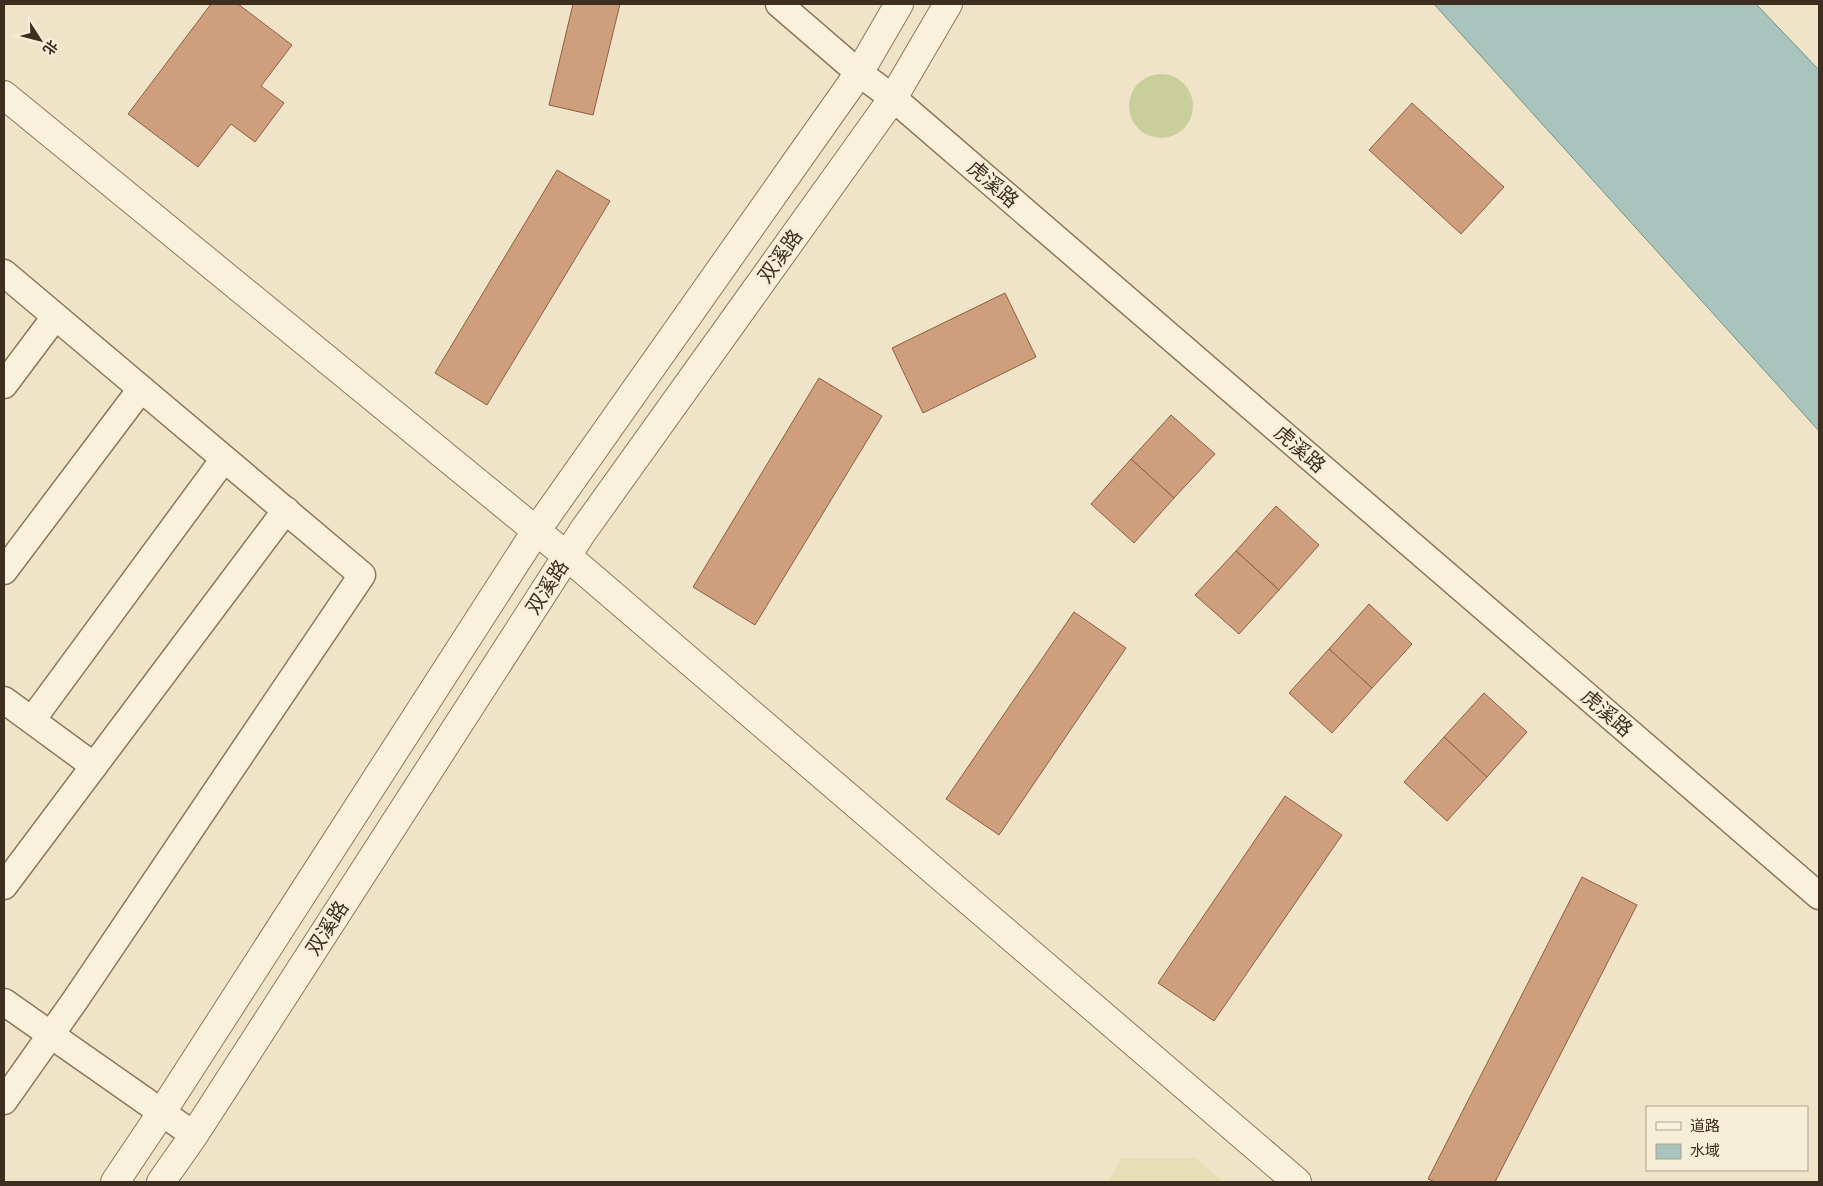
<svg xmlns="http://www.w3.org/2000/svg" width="1823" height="1186" font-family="'Zilla Slab','Noto Sans SC',serif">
<rect width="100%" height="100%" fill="#f0e4c8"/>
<polygon fill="#e6deb5" points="1122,1158 1196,1158 1223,1182 1108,1182"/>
<circle fill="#c9cf9b" cx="1161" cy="106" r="32"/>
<polygon fill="#a9c4bc" stroke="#6f938a" points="1434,4 1756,4 1819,70 1819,431"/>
<g fill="#cf9f7d" stroke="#8d5f41">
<polygon points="211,4 238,4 292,45 261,86 284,103 255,142 231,124 198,167 128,114"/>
<polygon points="573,4 620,4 593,115 549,105"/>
<polygon points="1412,103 1504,187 1461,234 1369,150"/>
<polygon points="557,170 610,201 487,405 435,373"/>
<polygon points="1005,293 1036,357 923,413 892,348"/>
<polygon points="819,378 882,416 755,625 693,587"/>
<polygon points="1171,415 1215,454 1174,498 1131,459"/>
<polygon points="1131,459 1174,498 1134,543 1091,504"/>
<polygon points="1276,506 1319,545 1279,590 1236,551"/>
<polygon points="1236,551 1279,590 1239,634 1195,595"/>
<polygon points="1369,604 1412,644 1372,688 1329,649"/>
<polygon points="1074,612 1126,648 999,835 946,799"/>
<polygon points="1329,649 1372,688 1332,733 1289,693"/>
<polygon points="1484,693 1527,732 1487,777 1444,737"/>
<polygon points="1444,737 1487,777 1447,821 1404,782"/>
<polygon points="1285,796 1342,835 1214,1021 1158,983"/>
<polygon points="1582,877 1637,905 1495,1182 1435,1182 1428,1179"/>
</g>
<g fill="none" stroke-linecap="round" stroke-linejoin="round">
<defs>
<g id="minor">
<polyline points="779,4 859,73 893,98 1819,896"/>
<polyline points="4,273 362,575 76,999 4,1101"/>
<polyline points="4,385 55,317"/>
<polyline points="4,571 141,389"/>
<polyline points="4,700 94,766"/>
<polyline points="32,720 224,459"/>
<polyline points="4,886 286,510"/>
<polyline points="4,1002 194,1135"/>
</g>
<g id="tertiary">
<polyline points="4,95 567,556 1297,1182"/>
<polyline points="115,1182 162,1112 536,531 859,73 899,4"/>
<polyline points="161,1182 194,1135 583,531 893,98 948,4"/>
</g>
</defs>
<use href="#minor" stroke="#8d765c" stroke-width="29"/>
<use href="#tertiary" stroke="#8d765c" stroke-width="30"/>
<use href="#minor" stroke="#faf1dc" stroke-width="26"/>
<use href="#tertiary" stroke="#faf1dc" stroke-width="28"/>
</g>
<g text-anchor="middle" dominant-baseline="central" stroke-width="5" stroke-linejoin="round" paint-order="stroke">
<g font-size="20" fill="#3d2e20" stroke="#f7eed8">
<text transform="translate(993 184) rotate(41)">虎溪路</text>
<text transform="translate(780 256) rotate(-54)">双溪路</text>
<text transform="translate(1300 449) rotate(41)">虎溪路</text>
<text transform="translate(547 587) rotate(-57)">双溪路</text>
<text transform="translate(1607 713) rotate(41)">虎溪路</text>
<text transform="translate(327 928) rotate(-57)">双溪路</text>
</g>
</g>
<rect width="1823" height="1186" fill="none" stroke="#3d2e20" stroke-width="10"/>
<rect x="1646" y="1106" width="162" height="65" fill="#f7eed8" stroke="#ada18e"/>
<rect x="1656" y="1122" width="25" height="8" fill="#faf1dc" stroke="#ada18e"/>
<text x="1690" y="1131" font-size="15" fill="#3d2e20">道路</text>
<rect x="1656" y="1144" width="25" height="15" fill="#a9c4bc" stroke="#ada18e"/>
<text x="1690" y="1156" font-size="15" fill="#3d2e20">水域</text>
<g transform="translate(40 40) rotate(126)" stroke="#f7eed8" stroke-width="4" paint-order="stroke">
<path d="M0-4L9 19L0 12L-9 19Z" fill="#3d2e20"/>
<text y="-8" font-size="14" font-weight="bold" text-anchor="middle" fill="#3d2e20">北</text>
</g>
</svg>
